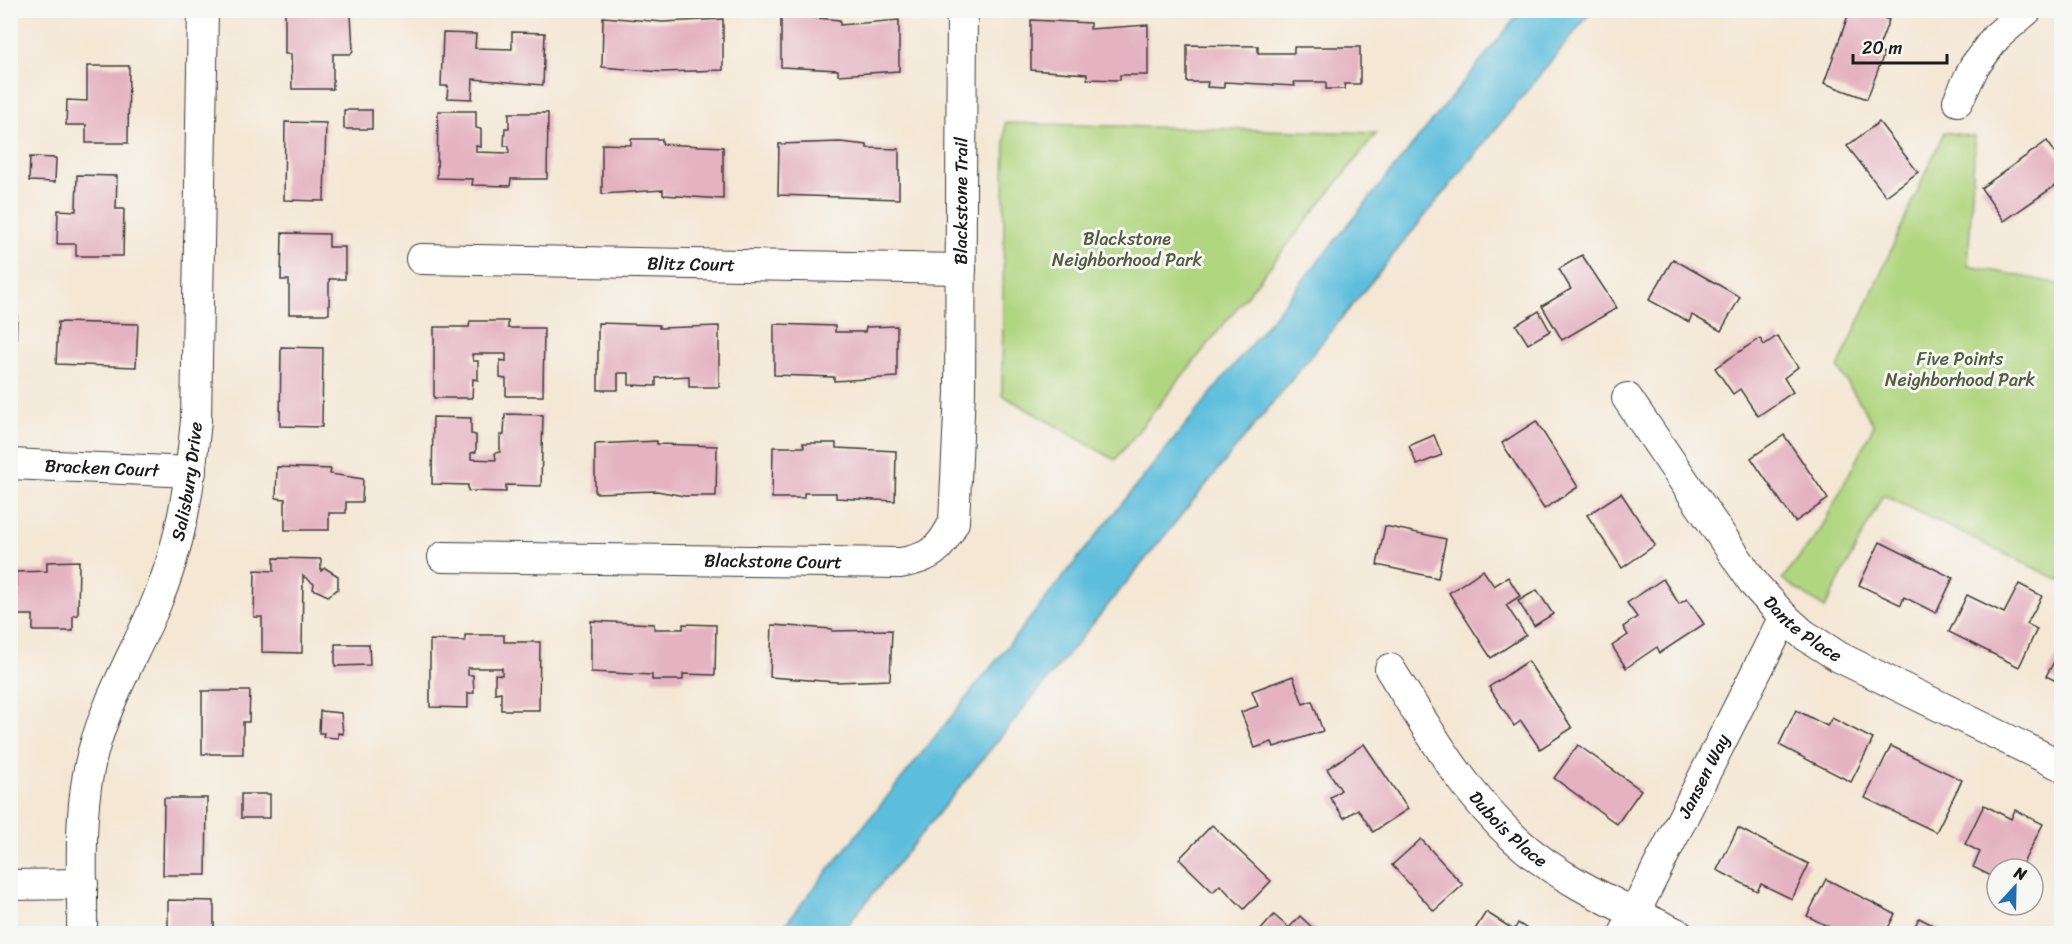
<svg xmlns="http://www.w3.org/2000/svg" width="2072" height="944" font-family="Sriracha,sans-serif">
<rect width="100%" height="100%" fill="#f6f6f2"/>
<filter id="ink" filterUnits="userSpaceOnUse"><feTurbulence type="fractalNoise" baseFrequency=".0167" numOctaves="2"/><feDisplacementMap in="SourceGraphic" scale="12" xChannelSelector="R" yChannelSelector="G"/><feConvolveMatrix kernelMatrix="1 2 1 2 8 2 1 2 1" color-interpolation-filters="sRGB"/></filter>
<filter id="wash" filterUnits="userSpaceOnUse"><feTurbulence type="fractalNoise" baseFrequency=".008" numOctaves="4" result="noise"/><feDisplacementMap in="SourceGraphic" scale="24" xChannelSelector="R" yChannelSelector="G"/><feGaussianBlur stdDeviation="1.35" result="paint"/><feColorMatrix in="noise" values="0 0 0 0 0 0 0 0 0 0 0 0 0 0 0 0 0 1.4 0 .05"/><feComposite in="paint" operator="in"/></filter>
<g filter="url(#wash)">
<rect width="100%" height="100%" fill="#f4e7d4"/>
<g fill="#b1d680" stroke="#66794e" stroke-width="1.5">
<polygon points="1005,123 1377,133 1115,460 1002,395"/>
<polygon points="1944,132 1975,137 1968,266 2061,284 2061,581 1883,495 1825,608 1782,579 1820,531 1874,425 1838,368"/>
</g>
<polygon fill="#5dbedc" stroke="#3c6d7c" stroke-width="1.5" points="1522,10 1592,11 841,933 778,933 1115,512"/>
<g id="blocks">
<g fill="#e4b2c0">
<polygon points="285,10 333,10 333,15 351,15 353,50 351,54 333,54 333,89 292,89 291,54 285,54"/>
<polygon points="1850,10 1863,10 1889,20 1877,52 1884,54 1867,99 1824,83"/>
<polygon points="781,15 840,20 840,25 899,20 899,71 838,75 838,70 781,67"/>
<polygon points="603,17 663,22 723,19 723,70 662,72 602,67"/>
<polygon points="1031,20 1090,23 1090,29 1148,25 1148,75 1120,75 1120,80 1087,79 1087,74 1031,70"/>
<polygon points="512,32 545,33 543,85 473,79 472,99 447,98 448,86 441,86 443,33 476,34 475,48 512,49"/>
<polygon points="1187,45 1258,46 1258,53 1294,53 1294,47 1360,47 1360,84 1344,84 1345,89 1326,89 1326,82 1294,82 1295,86 1224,82 1224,88 1207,87 1208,82 1187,82"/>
<polygon points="87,66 129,66 128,143 86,143 86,125 66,125 67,100 87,101"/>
<rect x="344" y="110" width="28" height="19"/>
<polygon points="438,111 476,111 476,128 481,129 481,147 476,146 476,152 509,153 509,146 504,146 505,128 509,128 509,113 548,113 547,179 511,179 510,186 472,185 473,179 437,178"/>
<polygon points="285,122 326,123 324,201 284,200"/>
<polygon points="1879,122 1918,172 1886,196 1847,146"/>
<polygon points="631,139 662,139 662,144 723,147 723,199 663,195 663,190 602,194 602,144 631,145"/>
<polygon points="2047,141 2062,162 2062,181 2004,221 1981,188"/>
<polygon points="840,142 867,145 867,148 899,149 899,199 778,195 779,144"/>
<polygon points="30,157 56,158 55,182 29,181"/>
<polygon points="77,175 117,176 116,209 124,209 123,256 76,256 76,244 57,244 58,210 76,211"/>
<polygon points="282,233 329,234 329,247 345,247 345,279 329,279 329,314 289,314 289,280 281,280"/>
<polygon points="1582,255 1617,308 1562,340 1542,306 1571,289 1559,269"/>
<polygon points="1673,259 1740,297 1721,331 1692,315 1689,322 1649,300"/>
<polygon points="10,305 17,306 16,346 10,346"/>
<polygon points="1539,311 1550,331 1528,344 1516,325"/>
<polygon points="470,321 508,321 508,328 544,328 543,396 506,396 506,379 500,378 500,360 506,361 506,354 472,354 473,361 478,361 478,380 473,379 472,398 434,398 434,327 469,327"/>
<polygon points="58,322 138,324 136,367 56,364"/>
<polygon points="598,323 659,325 659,328 719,326 719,387 689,387 689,376 656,378 656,386 629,385 629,373 618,373 618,390 598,390"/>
<polygon points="774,324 835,326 835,332 865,332 866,327 897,326 897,377 834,381 834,377 774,375"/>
<polygon points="1777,336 1798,367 1784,378 1793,392 1758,416 1740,389 1733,394 1715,368 1760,338 1764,345"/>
<polygon points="281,347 323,348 322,427 280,426"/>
<polygon points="505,414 543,415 541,486 506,485 506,492 468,491 468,485 432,484 433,417 471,418 471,434 476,435 476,452 471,453 471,459 496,460 495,453 500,452 500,435 504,435"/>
<polygon points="1536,421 1578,487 1544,509 1502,443"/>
<polygon points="1434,435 1442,455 1417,465 1409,446"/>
<polygon points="1784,435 1828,499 1795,522 1751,458"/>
<polygon points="657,441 657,444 717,446 716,496 684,496 657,491 595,493 595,444"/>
<polygon points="803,443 836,443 836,448 896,451 895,501 836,498 836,493 804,493 804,498 772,498 773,447 804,447"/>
<polygon points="277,467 331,469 330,474 363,479 362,502 346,502 346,513 329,513 329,530 285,530 285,499 276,498"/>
<polygon points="1621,493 1655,545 1622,568 1587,515"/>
<polygon points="1385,526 1446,539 1438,578 1377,565"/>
<polygon points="1880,542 1953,578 1936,613 1904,597 1901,605 1859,585"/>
<polygon points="274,558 321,559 321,571 325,568 338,576 338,589 328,596 313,589 314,584 303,576 302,653 262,652 262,617 254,617 255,570 274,571"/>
<polygon points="79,561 78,615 73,615 73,631 33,631 33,615 17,615 16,572 47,571 47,562"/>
<polygon points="1483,570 1494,586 1508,577 1520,596 1506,605 1526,635 1491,658 1449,593"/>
<polygon points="1663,579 1679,604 1687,599 1704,624 1660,653 1657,647 1626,668 1612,646 1628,635 1623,627 1637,617 1627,603"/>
<polygon points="2019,584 2042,596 2027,624 2037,629 2019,667 1949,632 1967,595 2004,613"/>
<polygon points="1537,590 1553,614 1534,626 1518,601"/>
<polygon points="591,621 654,624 654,629 683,629 683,624 716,625 715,675 683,674 683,680 652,680 652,675 591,672"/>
<polygon points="772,625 832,629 832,631 892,630 890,680 836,682 770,677"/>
<polygon points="465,635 504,635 504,642 540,642 539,710 501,710 501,692 495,693 495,674 502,675 502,668 468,668 468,675 473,675 474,693 468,693 468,708 430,707 430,640 465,641"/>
<polygon points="335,644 369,644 370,665 335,666"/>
<polygon points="2062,648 2062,684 2046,676"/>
<polygon points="1528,661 1572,728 1540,749 1521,721 1514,726 1489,687"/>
<polygon points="1293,676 1303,704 1312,701 1323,731 1274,747 1272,742 1255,748 1241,712 1258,706 1252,691"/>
<polygon points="202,691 250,691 249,722 243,722 243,754 202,754"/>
<polygon points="1796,710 1827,726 1832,718 1873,739 1851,782 1779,745"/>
<polygon points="320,711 341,713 343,734 338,733 338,738 323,737 324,733 319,733"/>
<polygon points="1364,744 1408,809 1373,832 1358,809 1344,818 1330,798 1341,790 1327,769"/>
<polygon points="1578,745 1641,790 1617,824 1554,778"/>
<polygon points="1891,746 1962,780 1936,832 1865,798"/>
<rect x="241" y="794" width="29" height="24"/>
<polygon points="164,798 207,798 206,875 163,875"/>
<polygon points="1984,805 2011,819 2015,810 2043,824 2020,869 1997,869 1997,879 1973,867 1980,852 1965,844"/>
<polygon points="1212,825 1271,881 1244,909 1220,885 1213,892 1179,859"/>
<polygon points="1738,828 1809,864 1792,899 1761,884 1757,891 1717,870"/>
<polygon points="1421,839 1463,885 1434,911 1392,865"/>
<polygon points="1826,879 1895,914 1885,934 1843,934 1807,916"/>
<polygon points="168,900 214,901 214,934 168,934"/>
<polygon points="1486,912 1514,930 1518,923 1535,934 1472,934"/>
<polygon points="1274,915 1289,928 1300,916 1317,932 1315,934 1257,934"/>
<polygon points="1919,918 1950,934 1911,934"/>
</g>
</g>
</g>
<g filter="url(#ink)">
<use href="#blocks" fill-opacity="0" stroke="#3c3a38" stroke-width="1.5"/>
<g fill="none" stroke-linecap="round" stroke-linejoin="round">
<defs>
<g id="minor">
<polyline points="1958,101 1974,67 1996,37 2027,10"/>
<path id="s1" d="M421 259 961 269"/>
<path id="s2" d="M1627 398 1755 585 1784 617 1803 634 1839 657 2062 766"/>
<path id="s3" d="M10 464 191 472"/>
<path id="s4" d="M443 557 900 563C931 558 941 549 954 522L960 392 962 10"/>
<path id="s5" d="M1390 669C1428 729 1463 792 1516 840 1562 882 1623 907 1678 934"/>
<polyline points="10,885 83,884"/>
<path id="s6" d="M82 934C83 874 77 811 93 752 107 700 134 655 155 606 181 547 190 484 196 420L203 10"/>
<path id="s7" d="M1624 934 1784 617"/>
</g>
</defs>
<use href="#minor" stroke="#3c3a38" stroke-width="32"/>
<use href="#minor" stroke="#fff" stroke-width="30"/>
</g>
</g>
<g text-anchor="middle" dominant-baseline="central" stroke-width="6" stroke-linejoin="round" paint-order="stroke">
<g font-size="18" fill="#1c1c1c" stroke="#f6f6f2">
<text stroke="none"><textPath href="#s4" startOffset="850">Blackstone Trail</textPath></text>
<text stroke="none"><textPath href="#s1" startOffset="270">Blitz Court</textPath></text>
<text stroke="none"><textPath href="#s3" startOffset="92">Bracken Court</textPath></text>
<text stroke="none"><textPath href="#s6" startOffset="471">Salisbury Drive</textPath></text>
<text stroke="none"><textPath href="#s4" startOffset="330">Blackstone Court</textPath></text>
<text stroke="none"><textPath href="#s2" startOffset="292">Dante Place</textPath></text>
<text stroke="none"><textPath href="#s7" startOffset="177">Jansen Way</textPath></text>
<text stroke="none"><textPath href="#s5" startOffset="200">Dubois Place</textPath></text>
</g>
<g font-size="18" fill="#505d3f" stroke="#f6f6f2">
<text x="1127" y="239">Blackstone<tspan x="1127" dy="21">Neighborhood Park</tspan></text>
<text x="1960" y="359">Five Points<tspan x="1960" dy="21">Neighborhood Park</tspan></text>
</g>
</g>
<rect width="2072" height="944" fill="none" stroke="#f6f6f2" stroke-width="36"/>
<g transform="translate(2015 887) rotate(22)"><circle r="28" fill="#f6f6f2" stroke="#9f9f9c" stroke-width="1.5"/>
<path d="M0-4.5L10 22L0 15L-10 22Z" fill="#1f6fb2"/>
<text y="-9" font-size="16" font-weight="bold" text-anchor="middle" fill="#1c1c1c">N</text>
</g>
<path d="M1853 54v9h94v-9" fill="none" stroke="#1c1c1c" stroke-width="3"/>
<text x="1862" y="54" font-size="18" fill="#1c1c1c" stroke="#f6f6f2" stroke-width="4.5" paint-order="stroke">20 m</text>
</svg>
